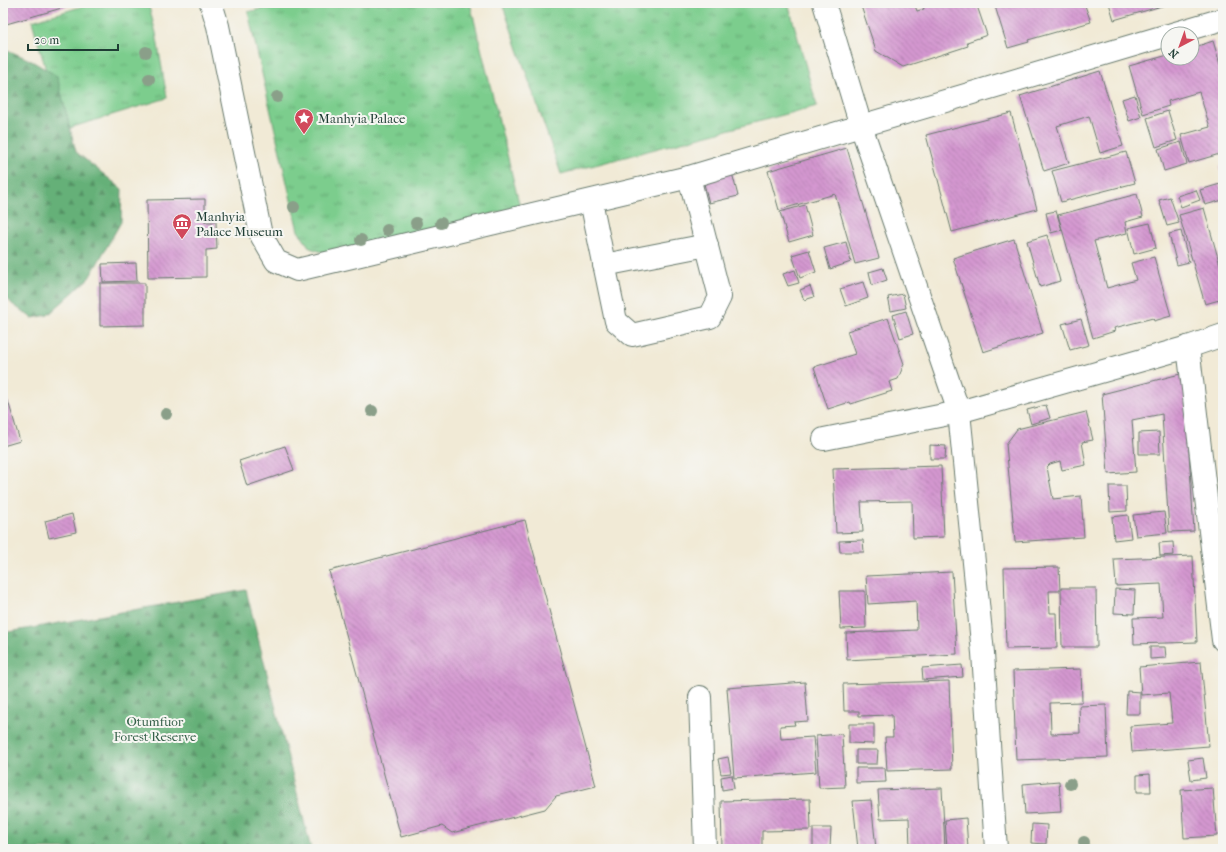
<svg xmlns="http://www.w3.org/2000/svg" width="1226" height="852" font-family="'IM FELL French Canon',serif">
<defs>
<pattern id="grass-tufts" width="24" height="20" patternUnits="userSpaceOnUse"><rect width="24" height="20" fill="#7ccd8d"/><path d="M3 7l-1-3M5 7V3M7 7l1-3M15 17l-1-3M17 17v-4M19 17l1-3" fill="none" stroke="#65a874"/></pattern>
<pattern id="forest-firs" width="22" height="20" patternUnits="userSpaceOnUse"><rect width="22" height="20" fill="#65b078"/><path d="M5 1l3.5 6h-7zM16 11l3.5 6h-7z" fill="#539063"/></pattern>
<pattern id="building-back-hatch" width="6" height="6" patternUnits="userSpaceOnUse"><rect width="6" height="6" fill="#d497d0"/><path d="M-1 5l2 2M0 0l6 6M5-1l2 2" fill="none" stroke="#ab7caa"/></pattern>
</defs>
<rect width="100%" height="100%" fill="#f6f6f2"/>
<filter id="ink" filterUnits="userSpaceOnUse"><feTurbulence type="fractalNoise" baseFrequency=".025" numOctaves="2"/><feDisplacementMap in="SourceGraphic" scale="8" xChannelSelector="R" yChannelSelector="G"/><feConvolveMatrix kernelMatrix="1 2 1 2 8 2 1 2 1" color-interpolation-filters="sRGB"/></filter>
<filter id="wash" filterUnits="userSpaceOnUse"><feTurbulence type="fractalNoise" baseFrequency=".012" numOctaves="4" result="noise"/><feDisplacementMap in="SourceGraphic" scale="16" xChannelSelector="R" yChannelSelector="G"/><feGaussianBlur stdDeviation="0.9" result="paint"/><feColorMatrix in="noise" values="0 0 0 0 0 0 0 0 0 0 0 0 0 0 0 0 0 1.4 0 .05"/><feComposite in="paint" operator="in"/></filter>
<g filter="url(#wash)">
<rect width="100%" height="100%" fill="#f1ead6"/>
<g fill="url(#grass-tufts)" stroke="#4e8560">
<polygon points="94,3 148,3 156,33 167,98 63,130 32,21"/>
<polygon points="286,3 470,3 520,207 328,254 310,248 298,231 248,12"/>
<polygon points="502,3 788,3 817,106 561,174"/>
</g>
<g fill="url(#forest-firs)" stroke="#427656">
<polygon points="3,48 30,60 57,76 76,152 122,189 121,222 89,278 48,315 32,318 12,304 3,293"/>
<polygon points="246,590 311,849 3,849 3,633"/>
</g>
<g id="blocks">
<g fill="url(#building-back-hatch)">
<polygon points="3,3 79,3 3,25"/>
<polygon points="860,3 914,3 917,11 924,9 922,3 976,3 987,35 967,42 968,46 903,67 876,51"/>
<polygon points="994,3 1084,3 1091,22 1028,40 1029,42 1008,48"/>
<polygon points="1109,3 1172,3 1114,20"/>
<polygon points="1213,41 1223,74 1223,153 1189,163 1181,135 1210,127 1199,92 1168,101 1169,106 1143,114 1129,66 1168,55 1168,58 1192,58 1192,48"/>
<polygon points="1100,71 1123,146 1100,153 1089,116 1057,126 1069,163 1044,171 1020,96"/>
<polygon points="1135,95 1141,117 1129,121 1122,99"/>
<polygon points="1168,111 1177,140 1156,147 1147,118"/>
<polygon points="1011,113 1037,209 952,232 926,135"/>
<polygon points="1181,142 1187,164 1164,171 1158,149"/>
<polygon points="847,148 879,258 855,264 835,194 779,210 768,171"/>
<polygon points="1126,152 1135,183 1061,202 1052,171"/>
<polygon points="1223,166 1223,179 1219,167"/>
<polygon points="731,169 738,196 709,203 702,176"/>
<polygon points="1220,184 1223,200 1205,205 1200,190"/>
<polygon points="1196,190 1200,200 1181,207 1177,196"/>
<polygon points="1137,194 1143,217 1125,222 1127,233 1094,241 1107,288 1136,280 1131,263 1154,257 1171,316 1154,321 1153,318 1114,328 1115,331 1093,338 1058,215"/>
<polygon points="1170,197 1179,223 1167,226 1159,200"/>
<polygon points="205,199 205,222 216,222 217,249 206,250 206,277 148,278 147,200"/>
<polygon points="805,205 813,235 789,242 780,212"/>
<polygon points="1204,208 1220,265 1223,265 1223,299 1205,304 1179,215"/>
<polygon points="1056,211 1062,230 1051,233 1046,213"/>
<polygon points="1150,223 1156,248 1134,254 1128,228"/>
<polygon points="1181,231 1189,262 1177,265 1169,234"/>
<polygon points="1047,235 1060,281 1040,287 1027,241"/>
<polygon points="1014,239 1043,333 983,352 953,258"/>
<polygon points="846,242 851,262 830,269 824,248"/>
<polygon points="809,250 816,272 800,278 792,255"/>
<polygon points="136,263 137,281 103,282 102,264"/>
<polygon points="883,268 887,280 872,285 869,272"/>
<polygon points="795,270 799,283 788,286 783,274"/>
<polygon points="863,282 868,298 846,306 840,289"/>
<polygon points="100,283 145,283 145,325 100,326"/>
<polygon points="810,286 814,297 804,300 800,290"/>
<polygon points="903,294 906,308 891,311 888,297"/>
<polygon points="906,311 913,334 900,338 893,315"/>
<polygon points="888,318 904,364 898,379 889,382 892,391 851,404 850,402 828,409 814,367 855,354 847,331"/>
<polygon points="1081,319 1089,345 1070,350 1062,324"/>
<polygon points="1184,373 1194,531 1169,532 1162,414 1132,420 1136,472 1108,474 1102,394"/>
<polygon points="8,401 20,441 3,446 3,403"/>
<polygon points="1046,405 1050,418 1031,424 1027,410"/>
<polygon points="1086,412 1093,440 1082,442 1086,465 1062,470 1060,461 1050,464 1047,467 1053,499 1081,496 1084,537 1015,542 1006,444 1017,429"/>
<polygon points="1159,432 1160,454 1139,454 1139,433"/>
<polygon points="930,445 946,446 945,459 930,459"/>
<polygon points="285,446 294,470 247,486 239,461"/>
<polygon points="941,466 944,537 913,538 912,501 861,502 863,532 836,533 833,469"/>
<polygon points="1109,486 1126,486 1127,511 1110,512"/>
<polygon points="1164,512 1167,533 1136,536 1133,515"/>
<polygon points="72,514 76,532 49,538 45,521"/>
<polygon points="1128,515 1131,538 1114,540 1112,517"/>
<polygon points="525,520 596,786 556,796 545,809 452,833 442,826 401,837 329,571"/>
<polygon points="863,540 864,552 840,552 839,541"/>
<polygon points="1173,542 1174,555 1160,556 1159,543"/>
<polygon points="1193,556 1197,642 1134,644 1133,618 1163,617 1161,584 1116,586 1114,559"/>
<polygon points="1059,567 1060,591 1049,591 1050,613 1056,613 1057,648 1006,649 1004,568"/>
<polygon points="952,572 957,654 847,660 846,633 917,630 916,601 868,604 866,576"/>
<polygon points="1061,588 1096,588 1097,647 1062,647"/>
<polygon points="1115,589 1135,590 1134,614 1114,613"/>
<polygon points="839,591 865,591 866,628 841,629"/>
<polygon points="1150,647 1165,647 1166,658 1150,659"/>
<polygon points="1201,662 1209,746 1132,752 1130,726 1172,723 1169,693 1141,695 1139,667"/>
<polygon points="962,665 963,677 923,680 922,668"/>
<polygon points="1081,669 1082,702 1050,703 1051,734 1080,733 1079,706 1106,705 1108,757 1016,760 1013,671"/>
<polygon points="949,681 952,769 887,771 885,737 893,737 892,715 859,716 859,711 844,711 843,684"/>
<polygon points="805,682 808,721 794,722 795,725 780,726 781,739 813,737 816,772 734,778 727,688"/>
<polygon points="1127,691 1140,692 1140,714 1126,714"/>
<polygon points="849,724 874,724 874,744 849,743"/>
<polygon points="842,734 845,787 819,788 816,736"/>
<polygon points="856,750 878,750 877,764 856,764"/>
<polygon points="728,757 731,773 721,774 718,759"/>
<polygon points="1203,758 1206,778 1191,780 1188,760"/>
<polygon points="856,768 885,768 886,782 856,783"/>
<polygon points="1150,774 1151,792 1137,792 1137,775"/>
<polygon points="732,775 734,788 722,790 721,777"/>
<polygon points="1059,781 1061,812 1025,814 1023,784"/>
<polygon points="942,788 945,849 910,849 909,818 880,819 878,790"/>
<polygon points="1213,788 1217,836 1184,838 1181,790"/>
<polygon points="810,799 811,830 762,831 762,849 722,849 721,801"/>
<polygon points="871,800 876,849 858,849 853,801"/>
<polygon points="966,818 968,849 947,849 945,820"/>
<polygon points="1032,824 1047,825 1046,844 1031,843"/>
<polygon points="813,828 831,828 830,849 813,849"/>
</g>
</g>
</g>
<g filter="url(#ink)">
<use href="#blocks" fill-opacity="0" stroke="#687a6d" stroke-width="1"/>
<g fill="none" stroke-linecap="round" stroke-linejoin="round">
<defs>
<g id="minor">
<polyline points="211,3 218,26 261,235 276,261 297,270 689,177 1168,35"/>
<polyline points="824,3 861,126 959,412 983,653 996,849"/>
<polyline points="1172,34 1223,19"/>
<polyline points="591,201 616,321 632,335 710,317 720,297 689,177"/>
<polyline points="604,265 707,245"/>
<polyline points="1188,347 1223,640"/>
<polyline points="824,439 959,412 1188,347 1223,335"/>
<polyline points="700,697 705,849"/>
</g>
</defs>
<use href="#minor" stroke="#687a6d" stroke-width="24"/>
<use href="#minor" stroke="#fff" stroke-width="22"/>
</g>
<g fill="#8a9f89">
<circle cx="146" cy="52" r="6"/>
<circle cx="149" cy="79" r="6"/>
<circle cx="277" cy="97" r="6"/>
<circle cx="294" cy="207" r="6"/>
<circle cx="416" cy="223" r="6"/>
<circle cx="441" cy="223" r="6"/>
<circle cx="387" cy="230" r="6"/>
<circle cx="361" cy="240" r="6"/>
<circle cx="372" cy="411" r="6"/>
<circle cx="166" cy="414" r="6"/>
<circle cx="1070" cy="784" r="6"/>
<circle cx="1084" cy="842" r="6"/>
</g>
</g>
<defs>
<symbol id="sight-pin" viewBox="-11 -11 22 30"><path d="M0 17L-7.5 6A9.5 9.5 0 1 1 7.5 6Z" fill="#d1495b" stroke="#f6f6f2"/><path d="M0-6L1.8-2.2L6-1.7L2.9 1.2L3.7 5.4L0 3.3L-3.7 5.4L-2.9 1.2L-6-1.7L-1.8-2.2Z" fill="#fff"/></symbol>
<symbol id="museum-pin" viewBox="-11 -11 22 30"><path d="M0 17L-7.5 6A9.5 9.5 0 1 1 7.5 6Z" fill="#d1495b" stroke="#f6f6f2"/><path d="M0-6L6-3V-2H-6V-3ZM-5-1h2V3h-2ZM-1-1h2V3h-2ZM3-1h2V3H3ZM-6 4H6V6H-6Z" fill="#fff"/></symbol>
</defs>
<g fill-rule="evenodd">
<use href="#sight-pin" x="293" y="107" width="22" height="30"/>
<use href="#museum-pin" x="171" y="212" width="22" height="30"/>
</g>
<g text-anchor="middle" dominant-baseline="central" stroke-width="4" stroke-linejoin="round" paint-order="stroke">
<g font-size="13" fill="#1f3d34" stroke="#f6f6f2" text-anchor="start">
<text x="318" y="118">Manhyia Palace</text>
<text x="196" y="216">Manhyia<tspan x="196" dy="15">Palace Museum</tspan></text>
</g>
<g font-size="13" fill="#36614a" stroke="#f6f6f2">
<text x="155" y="721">Otumfuor<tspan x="155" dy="15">Forest Reserve</tspan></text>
</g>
</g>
<rect width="1226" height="852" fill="none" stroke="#f6f6f2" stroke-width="16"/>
<g transform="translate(1180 46) rotate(221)"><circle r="19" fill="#f6f6f2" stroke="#a0aca6"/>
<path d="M0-3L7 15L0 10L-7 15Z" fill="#d1495b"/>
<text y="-6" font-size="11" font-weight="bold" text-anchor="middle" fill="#1f3d34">N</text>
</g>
<path d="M28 44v6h90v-6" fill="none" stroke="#1f3d34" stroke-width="2"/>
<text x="34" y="44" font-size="12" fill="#1f3d34" stroke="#f6f6f2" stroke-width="3" paint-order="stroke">20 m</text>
</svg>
